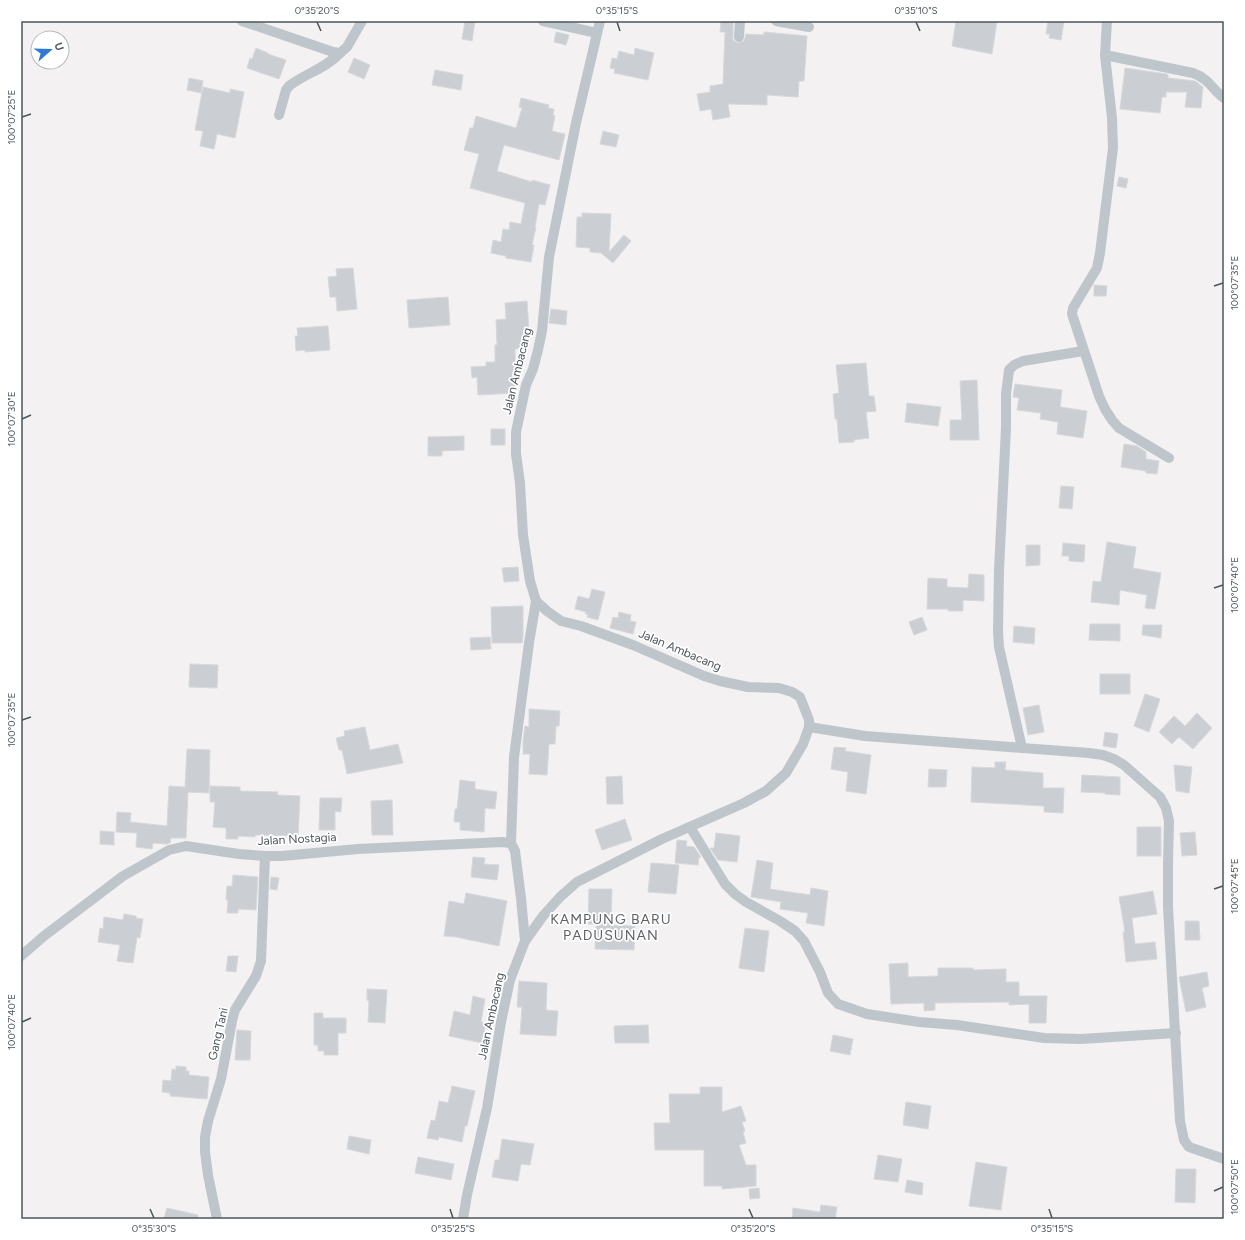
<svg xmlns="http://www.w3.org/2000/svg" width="1245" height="1240" font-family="Figtree,sans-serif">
<rect width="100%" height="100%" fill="#f3f1f1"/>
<g fill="#cbced3" stroke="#d6d8dc">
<polygon points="465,21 475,21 472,41 462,39"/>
<polygon points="721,21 733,21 733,40 738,43 744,41 746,34 764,35 764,32 807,36 804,81 799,81 798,97 767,95 767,105 728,104 730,117 713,120 711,109 700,111 697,94 710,92 710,86 723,84 725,32 720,32"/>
<polygon points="956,21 997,21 992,54 952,46"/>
<polygon points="1048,21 1064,21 1061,40 1049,38 1050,34 1046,34"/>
<polygon points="556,32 569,35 566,45 554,42"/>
<polygon points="256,48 268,53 268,54 286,60 279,79 247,68 250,58 252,59"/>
<polygon points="635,48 654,53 648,80 614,73 615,69 610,68 612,58 617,59 619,51 634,55"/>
<polygon points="354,58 370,65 364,79 348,72"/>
<polygon points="1125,68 1167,74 1168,75 1168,78 1195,81 1203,87 1201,108 1185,107 1187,92 1166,92 1166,97 1162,97 1160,113 1120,109"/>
<polygon points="435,70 463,75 461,90 432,85"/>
<polygon points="189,78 203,81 201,93 187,90"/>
<polygon points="203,87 230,93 230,89 244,92 235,138 217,134 214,149 200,146 203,131 195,130"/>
<polygon points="521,98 549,105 548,108 554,109 553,115 555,116 552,131 565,134 559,160 504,145 497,171 532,182 532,180 550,185 545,205 539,204 535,227 536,227 532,245 534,245 531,262 506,258 506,256 491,253 493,240 501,242 503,229 509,230 510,222 521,224 525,203 470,188 479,154 464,150 470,128 473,128 476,116 516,128 522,108 519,107"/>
<polygon points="603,131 619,135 616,147 600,144"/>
<polygon points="1119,177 1128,179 1126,188 1117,186"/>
<polygon points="582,213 611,214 609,252 624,235 631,241 613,263 601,253 590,252 590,248 576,247 577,217 582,217"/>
<polygon points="353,268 357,309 337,311 336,297 330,297 328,277 337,276 336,269"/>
<polygon points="1094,285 1107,286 1106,296 1094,296"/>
<polygon points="448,297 450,325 409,328 407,300"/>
<polygon points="527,301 529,331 527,331 527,348 515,349 516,393 478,395 477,377 472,378 471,367 486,366 486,362 495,362 495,345 497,345 496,320 506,319 505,303"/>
<polygon points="551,309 567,311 566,325 549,323"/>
<polygon points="328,326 330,350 305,352 305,350 296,351 295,336 298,336 297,328"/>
<polygon points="866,363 869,396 874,396 876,411 866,412 869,438 854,440 854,442 839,443 837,419 835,419 833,394 839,393 836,365"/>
<polygon points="977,380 979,440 950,440 950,420 962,420 960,381"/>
<polygon points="1015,384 1062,390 1060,407 1087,411 1083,438 1057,434 1058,422 1040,419 1041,413 1017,410 1019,398 1013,397"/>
<polygon points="907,403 941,407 938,426 905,422"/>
<rect x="491" y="429" width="14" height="16"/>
<polygon points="464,436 464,450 442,451 442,456 428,456 428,437"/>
<polygon points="1124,444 1137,446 1146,452 1146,459 1159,461 1157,474 1146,473 1146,471 1121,467"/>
<polygon points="1061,486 1074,487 1072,509 1059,508"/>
<polygon points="1107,542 1136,547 1133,568 1161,573 1155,609 1145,608 1147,595 1120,590 1119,605 1091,602 1093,581 1101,582"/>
<polygon points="1063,543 1085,545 1084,562 1069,561 1069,556 1062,556"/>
<polygon points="1026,545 1040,545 1040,565 1026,566"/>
<polygon points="518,567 519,581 504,582 502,568"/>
<polygon points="969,574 984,575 984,601 963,600 963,611 948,611 948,609 927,609 928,578 947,579 947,587 968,588"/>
<polygon points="592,589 605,592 598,620 587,617 588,614 585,614 586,612 575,609 578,596 589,599"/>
<polygon points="523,606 523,637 522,643 492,643 491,607"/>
<polygon points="619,612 631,615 630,621 636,622 633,634 610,628 613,617 618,618"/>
<polygon points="922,617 927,630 914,635 909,622"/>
<polygon points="1090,624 1120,624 1120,641 1089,640"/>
<polygon points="1143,625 1162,625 1161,638 1142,635"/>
<polygon points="1014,626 1035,628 1034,644 1013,642"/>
<polygon points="490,637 491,649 471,650 470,638"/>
<polygon points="190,664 218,665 217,688 189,687"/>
<rect x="1100" y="674" width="30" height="20"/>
<polygon points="1145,694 1160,699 1149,732 1134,726"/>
<polygon points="1039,705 1044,732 1028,735 1023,708"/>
<polygon points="529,709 560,711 559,726 556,726 555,744 549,744 547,775 529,774 530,754 523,754 523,741 525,726 529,727"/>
<polygon points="1197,713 1212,728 1193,749 1179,737 1172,744 1159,732 1174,716 1185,726"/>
<polygon points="365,727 370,750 398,744 403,763 347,774 342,750 339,750 336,738 345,736 344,731"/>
<polygon points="1105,732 1118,734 1116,748 1103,746"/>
<polygon points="834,747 846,748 845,751 871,755 866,794 846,791 848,772 831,769"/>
<polygon points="187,749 210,750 209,793 188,792 186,838 171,838 170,843 167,844 153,843 152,849 136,847 137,833 116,832 117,812 131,813 130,822 167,826 169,786 185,787"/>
<polygon points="995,762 1006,762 1005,770 1043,773 1043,788 1064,788 1063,813 1044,812 1044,806 971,802 972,767 995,768"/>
<polygon points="1174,765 1192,767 1189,793 1176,791"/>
<polygon points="929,769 947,770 946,787 928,787"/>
<polygon points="1082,775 1120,777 1120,795 1105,794 1105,793 1081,792"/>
<polygon points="622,776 623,804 607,804 606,777"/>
<polygon points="460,780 475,782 475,789 497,792 495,809 485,808 484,832 460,830 460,822 454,822 455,809 457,809"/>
<polygon points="210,786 240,787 240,791 278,792 277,795 300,796 298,836 255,835 255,837 238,836 238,839 226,839 226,828 213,827 215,802 210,802"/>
<polygon points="320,798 342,798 341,812 335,811 335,830 319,830"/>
<polygon points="392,800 393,835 372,835 371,801"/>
<polygon points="625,819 632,840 602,850 595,830"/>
<rect x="1137" y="827" width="24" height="29"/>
<polygon points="100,831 114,832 114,845 100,844"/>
<polygon points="1195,832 1197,855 1182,856 1180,833"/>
<polygon points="716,833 740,836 737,862 718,860 710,848 714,848"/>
<polygon points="677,840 687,841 686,846 694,847 701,857 699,857 698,865 675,863"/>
<polygon points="473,857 485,858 484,864 499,865 497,880 471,877"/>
<polygon points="757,860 773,863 770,889 810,895 811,888 828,891 824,926 806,923 808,913 780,909 781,902 751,897"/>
<polygon points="651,863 679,865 676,894 648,892"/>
<polygon points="233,875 258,877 256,910 238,909 238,913 227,913 228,900 226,900 227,886 232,886"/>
<polygon points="271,877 279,878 277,890 270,889"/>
<polygon points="589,889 612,889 611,925 635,926 634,950 595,949 596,924 588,924"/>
<polygon points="1153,891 1157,914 1132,918 1135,944 1155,942 1157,959 1126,962 1123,932 1125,932 1119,897"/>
<polygon points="466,893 507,901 499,946 456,937 444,936 449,901 464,904"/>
<polygon points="124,914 136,916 136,918 143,919 140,938 137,937 133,963 117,961 120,945 98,942 100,928 103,929 104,917 123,920"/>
<polygon points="1185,921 1199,921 1200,940 1185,940"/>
<polygon points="745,928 769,931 764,972 739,968"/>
<polygon points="228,956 238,956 236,972 226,971"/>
<polygon points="908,963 908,977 938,976 938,968 973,968 973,970 1006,969 1006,982 1019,982 1019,996 1047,996 1046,1023 1029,1023 1029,1004 1009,1005 1009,1002 935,1003 935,1010 924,1011 924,1003 891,1004 889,964"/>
<polygon points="1207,972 1209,986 1202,988 1206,1007 1186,1012 1179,977"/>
<polygon points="519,981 547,983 546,1010 558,1011 556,1036 520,1034 522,1007 517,1007"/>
<polygon points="367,989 387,990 385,1023 368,1022 369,1001 367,1000"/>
<polygon points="473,996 485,999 481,1022 486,1023 482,1043 449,1036 454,1011 470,1015"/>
<polygon points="314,1013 323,1013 323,1018 346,1018 346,1033 338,1033 338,1055 324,1055 324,1051 318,1051 318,1045 314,1045"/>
<polygon points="648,1025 649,1043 615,1043 614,1026"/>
<polygon points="237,1030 251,1031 250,1060 235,1060"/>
<polygon points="833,1035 853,1039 850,1055 830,1051"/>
<polygon points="176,1066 186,1067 186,1071 189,1071 189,1075 209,1077 207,1099 170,1096 170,1093 162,1092 163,1080 171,1081 172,1069 176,1070"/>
<polygon points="452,1086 475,1091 467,1126 465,1126 462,1142 439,1137 438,1140 427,1138 431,1120 435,1121 439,1101 448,1103"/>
<polygon points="700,1087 722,1087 722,1112 741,1106 746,1121 742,1122 745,1131 743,1132 746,1143 739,1145 746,1165 756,1165 756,1186 722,1189 722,1186 704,1186 704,1150 655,1150 654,1123 670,1123 669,1094 700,1094"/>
<polygon points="906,1102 931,1106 928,1129 903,1125"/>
<polygon points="349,1136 371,1140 369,1154 347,1149"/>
<polygon points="502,1139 534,1144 530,1165 521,1164 518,1181 492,1177 495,1160 499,1160"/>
<polygon points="878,1155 902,1159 898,1182 874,1179"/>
<polygon points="418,1157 454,1164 451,1180 415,1173"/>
<polygon points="976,1162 1007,1167 1001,1210 969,1206"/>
<polygon points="1176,1169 1196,1169 1195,1203 1175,1202"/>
<polygon points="907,1180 923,1183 922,1195 905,1192"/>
<polygon points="759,1188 760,1198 750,1199 749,1189"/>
<polygon points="821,1205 837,1207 835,1219 792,1219 793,1208 820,1212"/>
<polygon points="167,1208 198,1215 198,1219 164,1219"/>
</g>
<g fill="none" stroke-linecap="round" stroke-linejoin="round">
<g stroke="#bec6cc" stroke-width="10">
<polyline points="242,21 333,52 340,53 347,47 362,21"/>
<polyline points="543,21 597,33"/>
<polyline points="776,21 809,27"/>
<polyline points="1107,21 1105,55 1112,118 1113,148 1100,253 1097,268 1073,308 1072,314 1099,396 1105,409 1112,420 1119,428 1169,458"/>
<polyline points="739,37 740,21"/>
<path d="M1105 55 1193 73C1209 79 1212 89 1224 98"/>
<path d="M279 115 286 90 289 86C306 73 325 69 340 53"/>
<polyline points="809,727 865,736 1089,753 1103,755 1114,759 1124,765 1160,797 1166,808 1169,821 1168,864 1168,907 1180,1121 1184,1140 1189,1147 1224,1159"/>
<polyline points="1022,748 999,647 998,631 999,570 1006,428 1006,394 1009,370 1014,365 1023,361 1083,351"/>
<polyline points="690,827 725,884 735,894 746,902 780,921 795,931 804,941 820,972 828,993 838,1004 867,1014 919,1022 957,1025 1044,1038 1081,1039 1176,1033"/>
<polyline points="511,843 514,757 529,643 536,601"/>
<polyline points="21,956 44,936 123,876 169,850 186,846 239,854 265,856 282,856 358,849 502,842 511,843 515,851 521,898 525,941"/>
<polyline points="217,1219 208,1175 205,1152 205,1137 208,1121 221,1079 232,1021 235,1010 256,976 261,961 265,856"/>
<polyline points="463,1219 467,1195 487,1108 501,1022 510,980 525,941 543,916 560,897 577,882 662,839 744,803 766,791 786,773 803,744 809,727 809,720 800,697 792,692 779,688 748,687 720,681 704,676 633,645 581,626 561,621 547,611 536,601 530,581 523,535 520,483 516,454 516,432 526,385 533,369 538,350 542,331 549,257 576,123 600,21"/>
</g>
</g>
<path fill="none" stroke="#4b555c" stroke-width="1.5" d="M317 22 321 31M617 22 620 31M916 22 920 31M22 117 31 114M1214 286 1223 283M22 419 31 415M1214 588 1223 585M22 720 31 717M1214 889 1223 886M22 1022 31 1018M1214 1191 1223 1187M150 1209 154 1218M450 1209 453 1218M749 1209 753 1218M1049 1209 1052 1218"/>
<g text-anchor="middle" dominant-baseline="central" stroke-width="3.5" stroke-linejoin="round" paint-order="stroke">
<g font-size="12" fill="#4b555c" stroke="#fff">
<text transform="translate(517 371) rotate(-76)">Jalan Ambacang</text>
<text transform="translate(680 650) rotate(23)">Jalan Ambacang</text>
<text transform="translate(297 839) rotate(-3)">Jalan Nostagia</text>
<text transform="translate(491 1016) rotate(-78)">Jalan Ambacang</text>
<text transform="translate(218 1034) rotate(-77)">Gang Tani</text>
</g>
<g font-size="14" letter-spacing="1" fill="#5e6265" stroke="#fff">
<text x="611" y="919">KAMPUNG BARU<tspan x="611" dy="16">PADUSUNAN</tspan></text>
</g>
</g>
<rect width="1245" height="1240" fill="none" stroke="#ffffff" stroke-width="44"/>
<g transform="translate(50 50) rotate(70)"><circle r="19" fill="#ffffff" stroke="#b7bbbe"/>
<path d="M0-3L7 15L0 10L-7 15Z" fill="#2e7bd1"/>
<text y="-6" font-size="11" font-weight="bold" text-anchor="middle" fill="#4b555c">U</text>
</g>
<rect x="22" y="22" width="1201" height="1196" fill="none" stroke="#4b555c" stroke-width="1.5"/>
<g font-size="10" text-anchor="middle" fill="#4b555c">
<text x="317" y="14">0°35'20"S</text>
<text x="617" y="14">0°35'15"S</text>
<text x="916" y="14">0°35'10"S</text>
<text transform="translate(11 117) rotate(-90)" y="4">100°07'25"E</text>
<text transform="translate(1234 283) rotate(-90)" y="4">100°07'35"E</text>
<text transform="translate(11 419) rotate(-90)" y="4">100°07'30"E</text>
<text transform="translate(1234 585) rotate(-90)" y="4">100°07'40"E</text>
<text transform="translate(11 720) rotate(-90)" y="4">100°07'35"E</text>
<text transform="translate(1234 886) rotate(-90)" y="4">100°07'45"E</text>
<text transform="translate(11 1022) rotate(-90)" y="4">100°07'40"E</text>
<text transform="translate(1234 1187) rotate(-90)" y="4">100°07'50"E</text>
<text x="154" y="1232">0°35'30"S</text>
<text x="453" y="1232">0°35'25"S</text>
<text x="753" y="1232">0°35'20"S</text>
<text x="1052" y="1232">0°35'15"S</text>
</g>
</svg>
